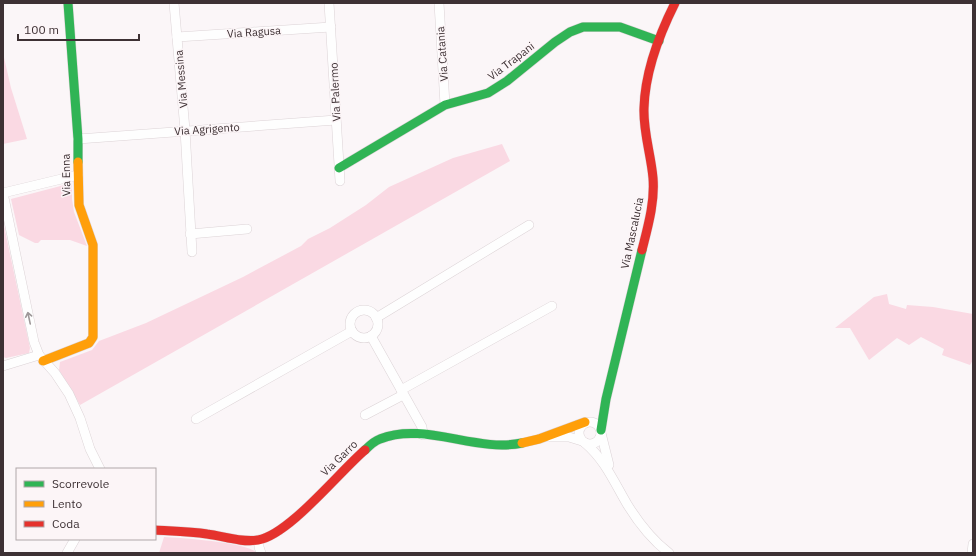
<svg xmlns="http://www.w3.org/2000/svg" width="976" height="556" font-family="'IBM Plex Sans',sans-serif">
<rect width="100%" height="100%" fill="#fbf6f8"/>
<g fill="#fad9e3">
<polygon points="3,53 11,88 27,139 3,144"/>
<polygon points="502,144 510,161 80,405 59,370 60,362 92,350 99,341 146,323 243,277 301,246 308,239 330,228 366,205 389,187 453,158"/>
<polygon points="72,183 72,199 74,212 87,246 70,240 41,240 38,243 35,243 19,235 11,199"/>
<polygon points="3,221 30,348 29,353 6,358 3,357"/>
<polygon points="887,294 889,304 906,309 907,305 933,307 973,314 973,360 970,365 942,355 944,349 921,337 909,345 897,338 869,360 850,328 835,328 874,297"/>
<path d="M164 537C181 538 247 542 257 553H159Z"/>
</g>
<g fill="none" stroke-linecap="round" stroke-linejoin="round">
<defs>
<g id="street">
<polyline points="174,3 185,130 192,252"/>
<polyline points="329,3 340,181"/>
<polyline points="439,3 445,105"/>
<polyline points="177,37 331,27"/>
<polyline points="78,139 336,120"/>
<polyline points="3,193 34,342 39,355 55,373 69,394 80,418 90,449 100,469"/>
<polyline points="3,193 78,175"/>
<polyline points="190,234 247,229"/>
<circle cx="364" cy="324" r="14"/>
<polyline points="376,318 529,225"/>
<polyline points="371,336 422,427 423,435"/>
<polyline points="3,366 39,355"/>
<polyline points="401,390 552,306"/>
<polyline points="365,415 403,395"/>
<polyline points="196,419 352,331"/>
<circle cx="590" cy="433" r="11"/>
<polyline points="601,433 609,465"/>
<polyline points="551,437 569,437 582,441"/>
<path d="M585 443C605 460 614 482 627 504 638 522 652 540 669 553"/>
<polyline points="259,540 259,547 261,553"/>
<polyline points="67,553 75,539"/>
<polyline points="972,553 973,544"/>
</g>
<g id="fast">
<polyline points="68,3 78,139 78,162"/>
<polyline points="339,168 445,105 488,93 507,81 555,42 570,32 583,27 620,27 659,41"/>
<polyline points="601,430 606,399 642,250"/>
<path d="M365 450C369 446 374 441 380 439 424 421 476 453 522 443"/>
</g>
<g id="slow">
<polyline points="43,361 89,343 93,337 93,245 79,205 78,162"/>
<polyline points="522,443 539,439 585,422"/>
</g>
<g id="jam">
<path d="M642 250C648 226 655 202 653 178 651 154 643 132 644 108 645 72 659 35 675 3"/>
<path d="M155 530C172 531 190 531 207 534 223 536 242 543 258 540 289 535 340 471 365 450"/>
</g>
</defs>
<use href="#street" stroke="#dcd3d6" stroke-width="10"/>
<use href="#fast" stroke="#dcd3d6" stroke-width="10"/>
<use href="#slow" stroke="#dcd3d6" stroke-width="10"/>
<use href="#jam" stroke="#dcd3d6" stroke-width="10"/>
<use href="#street" stroke="#fefefe" stroke-width="9"/>
<use href="#fast" stroke="#30b455" stroke-width="9"/>
<use href="#slow" stroke="#ff9f0a" stroke-width="9"/>
<use href="#jam" stroke="#e5322d" stroke-width="9"/>
</g>
<defs><path id="oneway-shaft" d="M-6 0H5M1.5-3L5.5 0L1.5 3" fill="none" stroke-width="1.6" stroke-linecap="round" stroke-linejoin="round"/></defs>
<use stroke="#9e9899" href="#oneway-shaft" transform="translate(29 318) rotate(-102)"/>
<g text-anchor="middle" dominant-baseline="central" stroke-width="3" stroke-linejoin="round" paint-order="stroke">
<g font-size="11" fill="#3d3134" stroke="#fcf5f7">
<text transform="translate(254 32) rotate(-4)">Via Ragusa</text>
<text transform="translate(442 54) rotate(-94)">Via Catania</text>
<text transform="translate(511 61) rotate(-37)">Via Trapani</text>
<text transform="translate(181 79) rotate(-95)">Via Messina</text>
<text transform="translate(335 92) rotate(-93)">Via Palermo</text>
<text transform="translate(207 129) rotate(-4)">Via Agrigento</text>
<text transform="translate(66 175) rotate(-91)">Via Enna</text>
<text transform="translate(632 233) rotate(-78)">Via Mascalucia</text>
<text transform="translate(339 458) rotate(-44)">Via Garro</text>
</g>
</g>
<rect width="976" height="556" fill="none" stroke="#3d3134" stroke-width="8"/>
<rect x="16" y="468" width="140" height="72" fill="#fcf5f7" stroke="#b0a7a9"/>
<rect x="24" y="481" width="20" height="6" fill="#30b455" stroke="#b0a7a9"/>
<text x="52" y="488" font-size="12" fill="#3d3134">Scorrevole</text>
<rect x="24" y="501" width="20" height="6" fill="#ff9f0a" stroke="#b0a7a9"/>
<text x="52" y="508" font-size="12" fill="#3d3134">Lento</text>
<rect x="24" y="521" width="20" height="6" fill="#e5322d" stroke="#b0a7a9"/>
<text x="52" y="528" font-size="12" fill="#3d3134">Coda</text>
<path d="M18 34v6h121v-6" fill="none" stroke="#3d3134" stroke-width="2"/>
<text x="24" y="34" font-size="12" fill="#3d3134" stroke="#fcf5f7" stroke-width="3" paint-order="stroke">100 m</text>
</svg>
